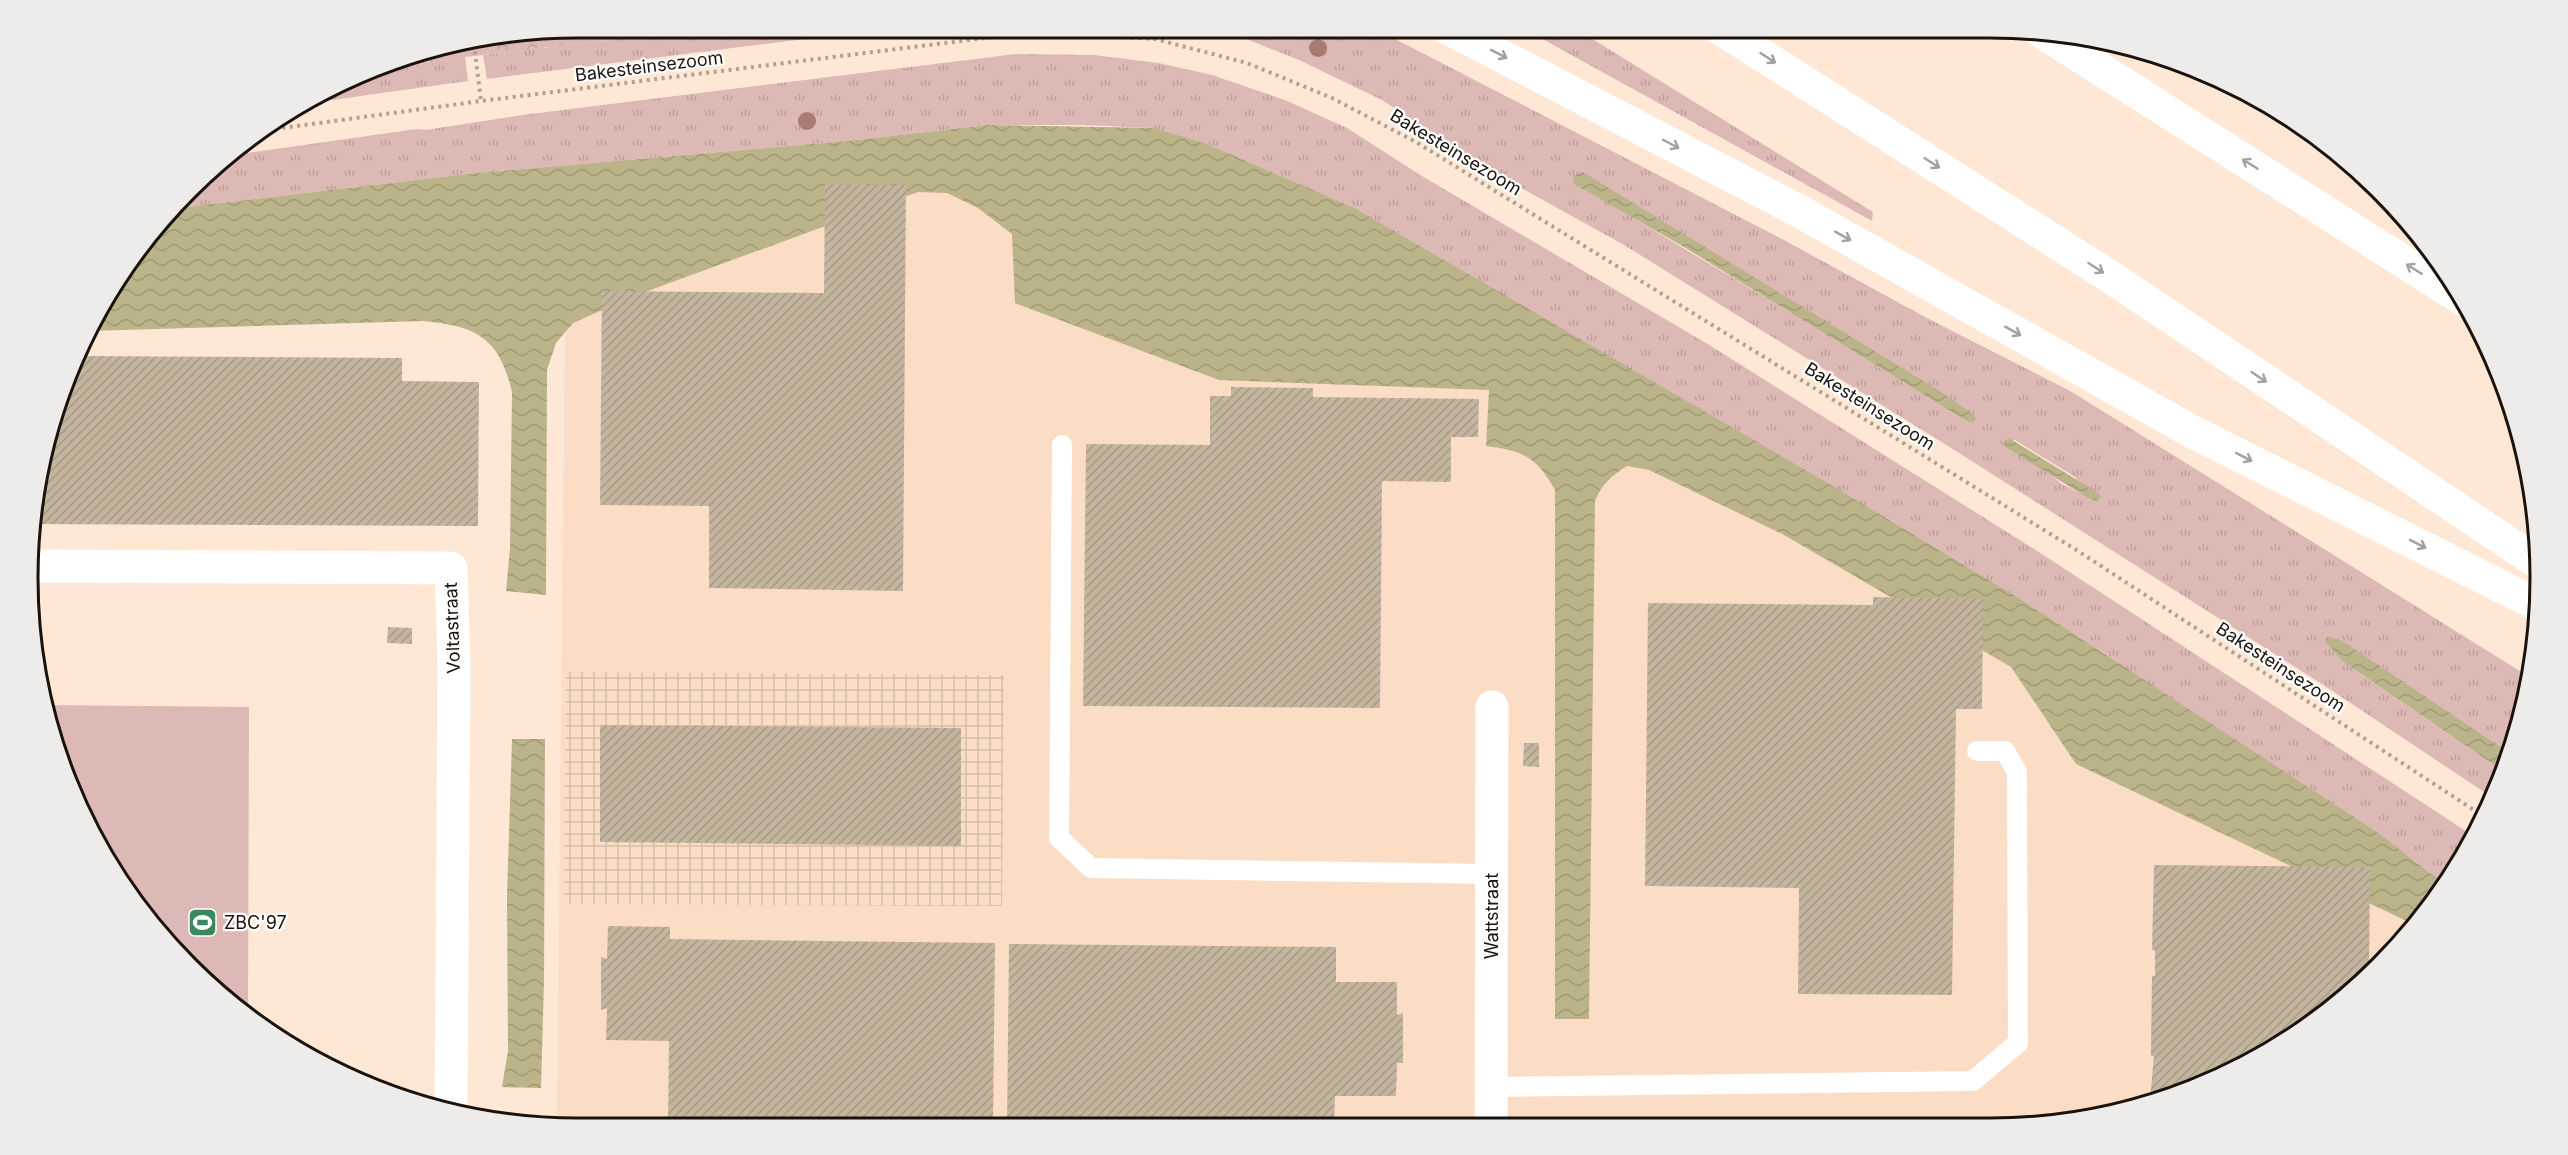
<svg xmlns="http://www.w3.org/2000/svg" width="2568" height="1155" font-family="Inter,sans-serif">
<defs>
<pattern id="industrial-grid" width="8" height="8" patternUnits="userSpaceOnUse" patternTransform="scale(1.5)"><rect width="8" height="8" fill="#faddc4"/><path d="M0 4h8M4 0v8" fill="none" stroke="#d6bda7"/></pattern>
<pattern id="grass-tufts" width="24" height="20" patternUnits="userSpaceOnUse" patternTransform="scale(1.5)"><rect width="24" height="20" fill="#ddb9b6"/><path d="M3 7l-1-3M5 7V3M7 7l1-3M15 17l-1-3M17 17v-4M19 17l1-3" fill="none" stroke="#bd9e9b"/></pattern>
<pattern id="forest-crowns" width="20" height="18" patternUnits="userSpaceOnUse" patternTransform="scale(1.5)"><rect width="20" height="18" fill="#ddb9b6"/><path d="M2 6a3 3 0 1 1 6 0M12 15a3 3 0 1 1 6 0" fill="none" stroke="#bd9e9b"/></pattern>
<pattern id="water-waves" width="16" height="10" patternUnits="userSpaceOnUse" patternTransform="scale(1.5)"><rect width="16" height="10" fill="#bbb48a"/><path d="M0 5q4-4 8 0t8 0" fill="none" stroke="#a09a76"/></pattern>
<pattern id="building-hatch" width="6" height="6" patternUnits="userSpaceOnUse" patternTransform="scale(1.5)"><rect width="6" height="6" fill="#c4b69e"/><path d="M-1 1l2-2M0 6l6-6M5 7l2-2" fill="none" stroke="#a89b87"/></pattern>
</defs>
<rect width="100%" height="100%" fill="#fee7d4"/>
<polygon fill="#faddc4" points="1009,162 1352,251 2427,912 2326,1014 2201,1086 2063,1123 577,1128 557,1126 566,232"/>
<polygon fill="url(#industrial-grid)" points="566,672 1004,675 1002,906 564,904"/>
<g fill="url(#grass-tufts)" fill-rule="evenodd">
<polygon points="718,27 900,27 487,79 483,55"/>
<path d="M1216 27H1372L1784 240 1925 317 2072 392 2531 678 2510 753 2355 649 2325 642 2341 660 2504 772 2493 798 2325 686 1956 451 1624 245 1489 170 1382 100 1299 60ZM1592 178 1973 414 1968 422 1796 316 1602 199ZM2015 440 2075 477 2096 501 2062 484 2043 469 2002 445Z"/>
<polygon points="1521,27 1573,27 1873,212 1872,221"/>
<polygon points="1016,54 1094,55 1159,63 1212,75 1285,100 1347,128 1422,176 1711,346 2045,556 2472,835 2444,884 2379,833 2201,718 1444,260 1355,208 1205,143 1155,128 1082,125 987,125 847,141 475,173 178,208 215,163 225,156 417,129 425,130 530,114"/>
<polygon points="465,57 468,81 296,105 365,72"/>
</g>
<polygon fill="url(#forest-crowns)" points="577,27 718,27 465,57 365,72 400,56"/>
<polygon fill="#ddb9b6" points="45,705 249,707 248,1012 215,992 101,852"/>
<g fill="url(#water-waves)">
<path d="M987 125 1155 128 1205 143 1355 208 1831 485 2020 599 2379 833 2444 884 2427 912 2415 925 2076 764 2011 667 1784 535 1649 470 1627 466C1611 476 1602 484 1595 501L1589 1019H1555V490C1536 456 1523 451 1486 446L1489 390 1219 380 1015 303 1012 234 978 208 947 193 918 192 634 296 573 323 556 343 547 370 546 595 506 591 510 548 512 392C499 337 476 326 423 321L90 331 101 302 178 208 475 173 847 141Z"/>
<polygon points="1583,172 1938,390 1973,414 1976,419 1974,422 1968,422 1684,247 1574,184 1573,178 1577,174"/>
<polygon points="2009,438 2100,494 2101,498 2096,501 2088,498 2002,445"/>
<polygon points="2327,637 2339,639 2355,649 2510,753 2504,772 2341,660 2325,642"/>
<polygon points="512,739 545,739 544,982 541,1088 502,1087 508,1051 507,896"/>
</g>
<g fill="url(#building-hatch)">
<polygon points="825,184 906,185 903,591 709,588 709,506 600,505 602,291 824,293"/>
<polygon points="81,356 402,358 402,381 479,382 478,526 32,524 38,470"/>
<polygon points="1231,387 1313,388 1313,397 1479,399 1478,437 1451,437 1451,482 1382,481 1380,708 1083,706 1086,444 1210,445 1210,396 1231,396"/>
<polygon points="1873,597 1983,599 1982,709 1956,709 1952,995 1798,994 1799,888 1645,886 1648,603 1873,605"/>
<polygon points="388,627 412,628 412,644 387,643"/>
<polygon points="600,725 961,728 961,846 600,842"/>
<polygon points="1524,743 1539,743 1539,767 1523,766"/>
<polygon points="2154,865 2370,867 2369,971 2326,1014 2201,1086 2150,1100 2154,1056 2151,1056 2151,1048 2152,976 2155,976 2155,950 2152,950"/>
<polygon points="608,926 670,927 670,939 995,943 993,1127 668,1124 669,1041 606,1040 607,1008 601,1010 601,957 607,959"/>
<polygon points="1009,944 1336,947 1336,982 1397,982 1397,1015 1403,1013 1403,1063 1397,1063 1396,1096 1335,1096 1334,1126 1007,1127"/>
</g>
<g fill="none" stroke-linecap="round" stroke-linejoin="round">
<g stroke="#b2a091" stroke-width="4" stroke-dasharray="3 4.5" stroke-linecap="butt">
<polyline points="474,44 481,101"/>
<polyline points="260,131 481,101 1017,34 1064,33 1155,39 1247,63 1332,98 1416,142 2078,551 2483,816"/>
</g>
<g stroke="#fff" stroke-width="20">
<polyline points="1062,445 1059,838 1091,868 1492,874"/>
<polyline points="1491,1087 1973,1081 2018,1043 2017,772 2005,751 1977,751"/>
</g>
<g stroke="#fff" stroke-width="33">
<polyline points="28,566 451,568 454,666 451,1112"/>
<polyline points="1491,1125 1492,707"/>
</g>
<g stroke="#fff" stroke-width="33">
<polyline points="1446,27 1799,211 2191,431 2538,605"/>
<polyline points="1718,27 2109,276 2540,564"/>
<polyline points="2042,32 2464,300"/>
</g>
</g>
<g fill="#a87c73">
<circle cx="1318" cy="48" r="9"/>
<circle cx="807" cy="121" r="9"/>
</g>
<defs><path id="oneway-shaft" d="M-6 0H5M1.5-3L5.5 0L1.5 3" fill="none" stroke-width="1.6" stroke-linecap="round" stroke-linejoin="round" transform="scale(1.5)"/></defs>
<g stroke="#a3a09d">
<use href="#oneway-shaft" transform="translate(1499 54) rotate(27)"/>
<use href="#oneway-shaft" transform="translate(1768 58) rotate(33)"/>
<use href="#oneway-shaft" transform="translate(1671 144) rotate(28)"/>
<use href="#oneway-shaft" transform="translate(1932 163) rotate(33)"/>
<use href="#oneway-shaft" transform="translate(2250 164) rotate(-148)"/>
<use href="#oneway-shaft" transform="translate(1843 236) rotate(29)"/>
<use href="#oneway-shaft" transform="translate(2096 268) rotate(33)"/>
<use href="#oneway-shaft" transform="translate(2414 269) rotate(-148)"/>
<use href="#oneway-shaft" transform="translate(2013 331) rotate(29)"/>
<use href="#oneway-shaft" transform="translate(2259 377) rotate(34)"/>
<use href="#oneway-shaft" transform="translate(2244 457) rotate(27)"/>
<use href="#oneway-shaft" transform="translate(2418 544) rotate(27)"/>
</g>
<defs>
<symbol id="stadium-square" viewBox="-11 -11 22 22"><rect x="-9" y="-9" width="18" height="18" rx="4" fill="#38895b" stroke="#fff"/><path d="M0-5a6.5 5 0 1 0 0 10a6.5 5 0 1 0 0-10ZM-3.5-1.8h7v3.6h-7Z" fill="#fff"/></symbol>
</defs>
<g fill-rule="evenodd">
<use href="#stadium-square" x="186" y="906" width="33" height="33"/>
</g>
<g text-anchor="middle" dominant-baseline="central" stroke-width="4.5" stroke-linejoin="round" paint-order="stroke">
<g font-size="18" fill="#1a120b" stroke="#fff">
<text transform="translate(649 66) rotate(-7)">Bakesteinsezoom</text>
<text transform="translate(1456 152) rotate(31)">Bakesteinsezoom</text>
<text transform="translate(1870 406) rotate(32)">Bakesteinsezoom</text>
<text transform="translate(452 628) rotate(-92)">Voltastraat</text>
<text transform="translate(2281 667) rotate(33)">Bakesteinsezoom</text>
<text transform="translate(1491 916) rotate(-90)">Wattstraat</text>
</g>
<g font-size="18" fill="#1a120b" stroke="#fff" text-anchor="start">
<text x="224" y="922">ZBC'97</text>
</g>
</g>
<path d="M0 0H2568V1155H0ZM578 38H1990A540 540 0 0 1 2530 578V578A540 540 0 0 1 1990 1118H578A540 540 0 0 1 38 578V578A540 540 0 0 1 578 38Z" fill="#edeceb" fill-rule="evenodd"/>
<path fill="none" stroke="#1a120b" stroke-width="3" d="M578 38H1990A540 540 0 0 1 2530 578V578A540 540 0 0 1 1990 1118H578A540 540 0 0 1 38 578V578A540 540 0 0 1 578 38Z"/>
</svg>
